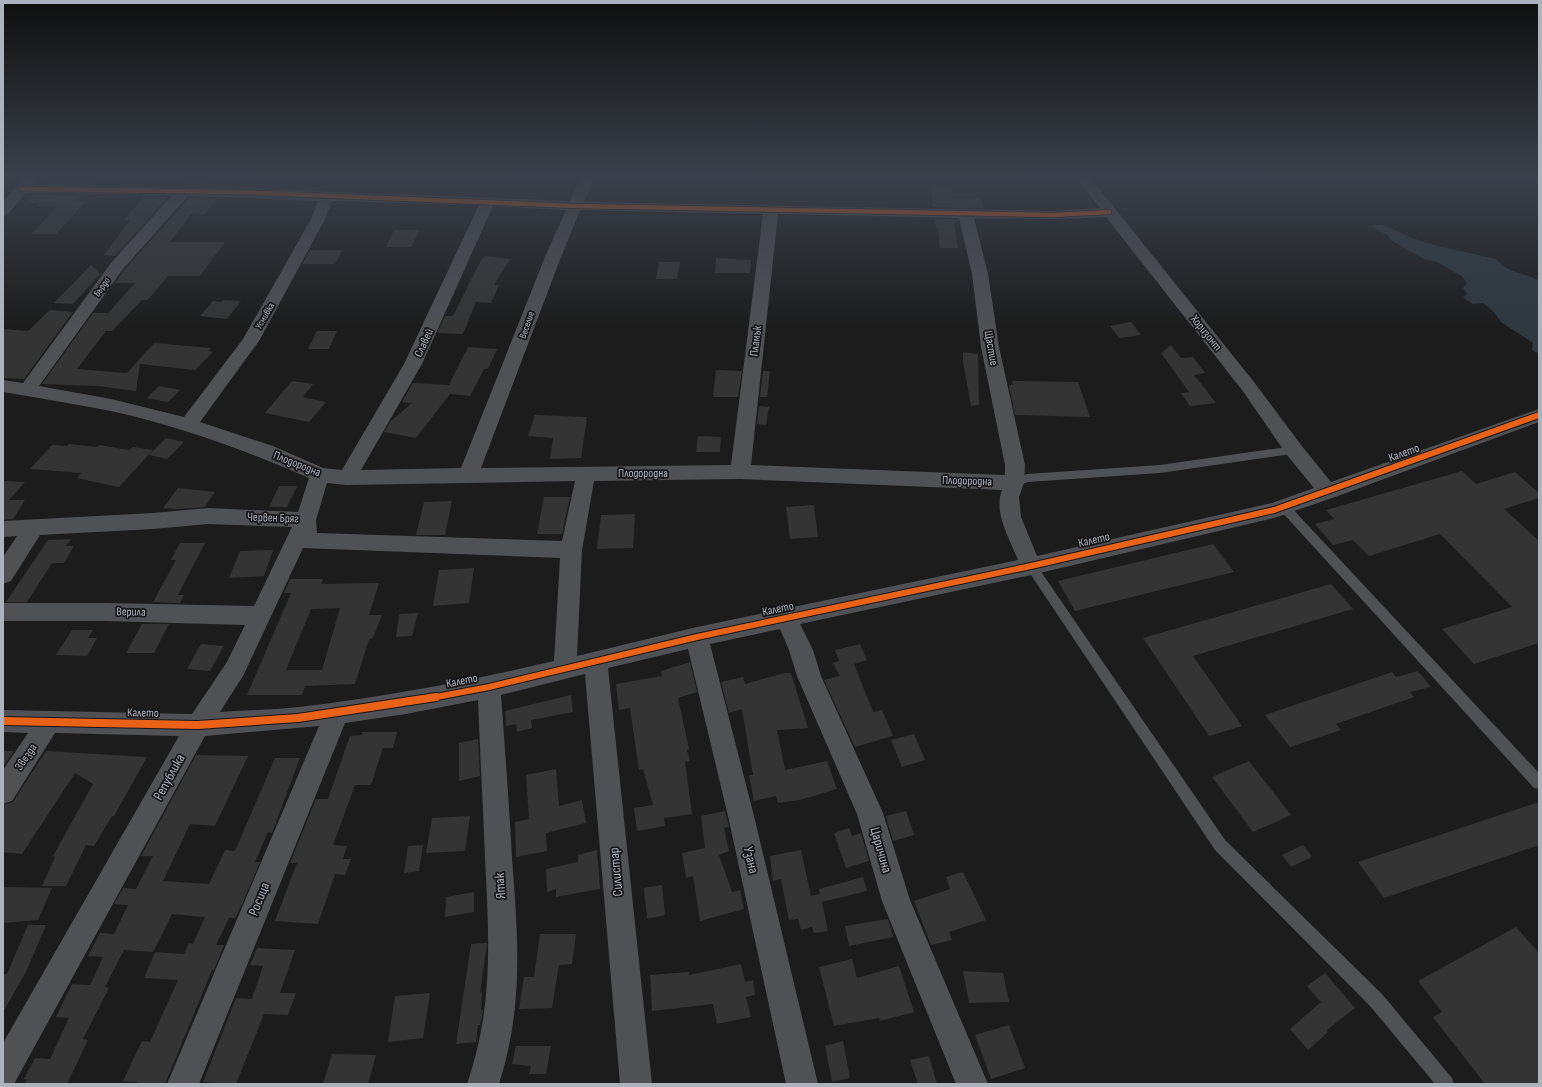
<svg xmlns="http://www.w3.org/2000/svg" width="1542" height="1087" font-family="'Sofia Sans Condensed',sans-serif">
<rect width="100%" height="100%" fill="#1c1c1c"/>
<path fill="#2e383f" d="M1373 225H1383L1412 238 1438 246 1496 259C1507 273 1523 273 1539 280V354L1532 350 1533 343 1501 322 1494 312 1483 303 1473 304 1463 297 1467 294 1463 288 1467 284 1463 277 1437 262 1424 259 1392 241 1388 235 1371 227Z"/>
<g fill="#343434" fill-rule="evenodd">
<polygon points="189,177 210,177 203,186 182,186"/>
<polygon points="51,180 97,181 93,184 46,184"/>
<polygon points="931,186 951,187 952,198 980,198 984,208 933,207"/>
<polygon points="34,195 82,195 77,201 86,201 56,234 31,234 58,206 37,206 40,203 26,203"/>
<polygon points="145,196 168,197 115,256 104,255 130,220 124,220"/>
<polygon points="189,198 216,199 205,214 191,214 170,242 225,242 200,276 168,276 148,300 142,300 112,331 106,331 77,369 127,373 154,343 211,348 209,351 213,352 195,370 140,364 136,391 98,386 42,384 93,313 108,313 135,283 115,283 124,270"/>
<polygon points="935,219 958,219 958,222 954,223 958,248 940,248 938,228 936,228"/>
<polygon points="394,230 420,230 411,247 386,247"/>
<polygon points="310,250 342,250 335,264 302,264"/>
<polygon points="485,256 510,259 494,285 499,285 491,303 476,302 463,334 437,333 445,316 453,316 479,264"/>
<polygon points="716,258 751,260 750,273 715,273"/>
<polygon points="659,262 680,262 677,279 656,279"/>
<polygon points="91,265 100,274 73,304 54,303"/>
<polygon points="223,300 241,301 227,319 200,316 213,301 221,302"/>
<polygon points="50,310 73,312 24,379 3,378 3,329 28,331"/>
<polygon points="1131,322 1141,335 1119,338 1110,326"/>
<polygon points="317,331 337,331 329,349 308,349"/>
<polygon points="1171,345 1181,358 1193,357 1205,373 1194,375 1216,403 1190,406 1181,393 1189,392 1161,353"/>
<polygon points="468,347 497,349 488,369 484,369 470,396 450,394 416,438 384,432 391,421 412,403 402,402 413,383 449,385"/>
<polygon points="963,352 978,354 979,405 971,406 963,362"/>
<polygon points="716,370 742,371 738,397 713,397"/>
<polygon points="763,371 770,371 767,397 760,397"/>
<polygon points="292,381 313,384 303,397 326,402 309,422 265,413"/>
<polygon points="1012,381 1078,382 1090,417 1015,415 1009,385 1013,385"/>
<polygon points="159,386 180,390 168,402 147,398"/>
<polygon points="759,406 769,407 766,425 757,424"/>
<polygon points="535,415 587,417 581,458 550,459 553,438 528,436"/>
<polygon points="698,436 721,437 720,452 696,452"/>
<polygon points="166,438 184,442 167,459 149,455"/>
<polygon points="69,444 97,447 100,445 129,450 133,447 153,450 119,487 77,478 82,473 30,469 52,445 67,446"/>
<polygon points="1462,471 1476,484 1515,472 1539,493 1539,498 1504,509 1539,541 1539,643 1474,664 1442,629 1512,607 1440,534 1369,556 1353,540 1333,545 1315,524 1334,519 1326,510"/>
<polygon points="3,481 25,482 9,500 25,500 13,519 3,520"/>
<polygon points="279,486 297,486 287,507 269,507"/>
<polygon points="178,488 215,492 205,507 177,509 163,508"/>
<polygon points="544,497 570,497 562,534 537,534"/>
<polygon points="452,501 445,535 416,535 424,502"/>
<polygon points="814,505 818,537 790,539 786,507"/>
<polygon points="635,514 633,548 597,549 601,515"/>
<polygon points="71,539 66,546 74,546 64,563 52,563 27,602 6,602 48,540"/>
<polygon points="180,543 205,543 178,595 184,595 180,603 153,602 176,560 171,560"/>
<polygon points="1213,544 1234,572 1075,611 1058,581"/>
<polygon points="273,550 264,576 229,578 240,551"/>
<polygon points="474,568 469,603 433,606 439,570"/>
<path d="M290 579H323L321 584 379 583 369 615H382L373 638 369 639 355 684 305 686 302 695H247L291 593H284ZM340 608 322 670H286L311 609Z"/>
<polygon points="1331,584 1353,609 1193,656 1242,726 1209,736 1143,638"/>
<polygon points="418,613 412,636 396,637 399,614"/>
<polygon points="142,624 169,624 154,653 126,653"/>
<polygon points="72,630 93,630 88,638 97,638 87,656 56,655"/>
<polygon points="201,644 224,646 210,671 187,669"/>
<polygon points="860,644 867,660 854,664 873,712 882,710 893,736 855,747 824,680 840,676 833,663 839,661 835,650"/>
<polygon points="690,662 697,692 678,698 689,749 687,750 690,761 685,762 692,814 664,818 665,826 637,831 634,808 653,805 643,769 639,770 630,708 619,710 616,684 662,676 661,671"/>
<polygon points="1418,671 1431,687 1410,692 1414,697 1336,724 1341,730 1290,747 1265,715 1392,672 1396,677"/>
<polygon points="785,673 791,673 808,728 777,730 785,770 827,761 837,789 800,800 778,803 776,796 754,801 749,775 753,775 742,709 729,713 721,682 743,677 745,684"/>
<polygon points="571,695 573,712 531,720 532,728 517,732 516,724 506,726 505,711"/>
<polygon points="362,732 397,732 393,748 383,748 371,785 355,785 333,845 347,846 343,859 351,859 345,875 335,874 318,924 275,921 297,863 290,863 316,799 328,799 350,736 362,735"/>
<polygon points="914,734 925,760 902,767 891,740"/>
<polygon points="478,739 480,776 459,781 459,743"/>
<polygon points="3,751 14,751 3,767"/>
<polygon points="46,751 147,757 114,816 112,816 94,846 86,845 66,886 42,886 55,857 53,856 93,784 75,773 22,854 3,852 3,805 13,802"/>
<polygon points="196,755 248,756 215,826 190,824 163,881 209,884 225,850 235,851 275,758 300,758 272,833 268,832 255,862 260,862 243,902 235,918 229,918 216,945 224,945 214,970 212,970 165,1084 137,1084 137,1082 123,1081 142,1041 150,1042 178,980 144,978 155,952 184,954 189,943 193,944 205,917 172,914 153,952 124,950 105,987 109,988 83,1039 88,1040 67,1084 24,1084 27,1079 24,1079 35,1058 50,1059 69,1018 56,1017 72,984 90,985 103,957 88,956 100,933 114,934 128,905 114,904 123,888 136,889 153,856 141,856"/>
<polygon points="1249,761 1291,815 1253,832 1212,777"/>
<polygon points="556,769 559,806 582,800 586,823 546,833 547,851 516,857 515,822 529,819 526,775"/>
<polygon points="1539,802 1539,845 1384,898 1358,862"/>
<polygon points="725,811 729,827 724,828 729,851 719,855 732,892 740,890 744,909 700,921 693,876 686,878 682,853 705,848 701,816"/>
<polygon points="906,811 914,835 893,841 886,816"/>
<polygon points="470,816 465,851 426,853 432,818"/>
<polygon points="849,828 852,836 861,833 869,861 846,868 834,833"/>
<polygon points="423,845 419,871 404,873 408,846"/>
<polygon points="1303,845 1312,857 1291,867 1282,855"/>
<polygon points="597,850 600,889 556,897 556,889 547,892 546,869 578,862 578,855"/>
<polygon points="801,850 811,896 820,894 819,889 863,877 867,891 822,902 821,897 828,931 814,933 812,927 801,930 798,919 789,920 781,879 773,881 770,856"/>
<polygon points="963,872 986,920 949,932 952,940 931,945 914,901 950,889 946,877"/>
<polygon points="662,885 665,915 647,919 644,888"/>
<polygon points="3,887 52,888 38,920 3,923"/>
<polygon points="474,892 474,912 445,917 446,897"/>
<polygon points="888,919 893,937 849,946 845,926"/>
<polygon points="28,925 46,925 26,972 3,1012 3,974 7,974"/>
<polygon points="1516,927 1539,953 1539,1084 1485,1084 1433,1017 1442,1012 1418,981"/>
<polygon points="540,934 576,934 572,964 559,965 552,1008 519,1009 524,977 534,977"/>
<polygon points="487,943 480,993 482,992 481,1010 483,1010 480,1025 478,1025 476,1042 456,1044 471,944"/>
<polygon points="257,948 295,950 280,993 296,993 288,1015 264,1014 236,1084 203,1082 236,998 252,999 263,966 250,965"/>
<polygon points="852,959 857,978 899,966 914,1012 880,1021 879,1018 834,1026 819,967"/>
<polygon points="741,964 745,982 753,980 755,995 746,997 751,1017 717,1024 713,1004 652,1011 650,975 689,972 689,975"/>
<polygon points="963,971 1003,973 1009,1002 969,1003"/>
<polygon points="1325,973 1355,1008 1327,1030 1328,1032 1308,1050 1290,1029 1321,1002 1307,986"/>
<polygon points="430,993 423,1038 388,1042 395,996"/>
<polygon points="1009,1025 1025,1068 991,1079 975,1035"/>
<polygon points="843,1041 850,1078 832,1082 825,1046"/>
<polygon points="516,1046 551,1046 546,1074 529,1074 531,1066 512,1064"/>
<polygon points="332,1054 376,1055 368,1084 323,1084"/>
<polygon points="929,1056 937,1084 918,1084 910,1060"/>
</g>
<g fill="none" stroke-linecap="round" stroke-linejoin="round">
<g fill="#505155" fill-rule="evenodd">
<polygon points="1294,446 1298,447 1299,450 1298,453 1160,473 1028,482 1014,487 1009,483 1010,480 1027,474 1160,465"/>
<polygon points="1284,503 1288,504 1539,773 1539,789 1534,788 1280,510 1279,507"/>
<polygon points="1031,561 1035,563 1225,840 1382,994 1452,1078 1454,1084 1435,1084 1370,1006 1215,850 1027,569 1025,566 1027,563"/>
</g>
<path fill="#505155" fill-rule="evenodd" d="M26 176H36L38 179 33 185 238 188 570 201 581 176H595L584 202 1053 211 1100 208 1075 176H1089L1254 382 1301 445 1331 482 1539 409V422L1335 497 1274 518 1031 575 800 624 813 650 821 676 883 813 910 900 988 1084H956L882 901 857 814 797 676 789 650 780 629 710 644 754 816 818 1084H786L728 816 688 649 608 668 652 1084H620L585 674 501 695C505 749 509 804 512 858 518 939 524 1005 499 1084H467C494 1005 489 939 485 858 483 805 480 753 478 700L406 714 345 723 199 1084H167L319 726 205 736 14 1084H3V1043L179 736 55 733 12 801 3 804V770L28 733 3 732V710L192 714 227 662 245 625 106 621H3V603H106L254 606 292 527 208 524 153 529 40 535 11 581 3 584V557L17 536 3 537V521L153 513 208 508 298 512 309 478C245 450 179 426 111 411 75 404 39 398 3 392V380L23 383 111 263 172 195 26 193 8 214 3 215V202ZM188 196 318 201 310 221 243 339 184 417 111 399 39 386 123 269ZM332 201 479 205 404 364 342 470 323 468 273 446 200 422 259 341 324 221ZM493 206 566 210 545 257 461 468 361 470 422 364ZM580 210 763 214 731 465 481 468 561 257ZM778 214 959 218 972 274 981 347 1005 465V475L751 465ZM1106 217 1242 390 1287 455 1314 488 1272 503 1037 556 1021 517 1019 497 1024 483 1025 465 999 347 988 274 974 218 1053 219ZM740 479 1002 490C993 513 1010 539 1018 560L697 627 577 656 582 550 594 481ZM575 481 562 541 317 533 316 520 327 483 347 485ZM303 548 560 558 554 661C470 681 385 697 299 707 273 710 246 710 220 712L243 676Z"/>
<defs>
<polyline id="cycleway-far2" points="21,189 238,192 576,206 1053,215 1109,212"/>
<polyline id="cycleway-far1" points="431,698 489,687 697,637 1031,566 1274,510 1539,415"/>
<polyline id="cycleway" points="3,721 198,725 298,718 436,697"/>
</defs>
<use href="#cycleway-far2" stroke="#161618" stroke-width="6"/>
<use href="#cycleway-far1" stroke="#161618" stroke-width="8"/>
<use href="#cycleway" stroke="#161618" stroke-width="10"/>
<use href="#cycleway-far2" stroke="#ea6118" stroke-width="4.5"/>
<use href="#cycleway-far1" stroke="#ea6118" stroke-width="6"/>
<use href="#cycleway" stroke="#ea6118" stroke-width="8"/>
</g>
<linearGradient id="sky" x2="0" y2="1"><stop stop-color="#0f0f0f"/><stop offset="0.54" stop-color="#3a404b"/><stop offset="1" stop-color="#3a404b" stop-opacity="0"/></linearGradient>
<rect width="1542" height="328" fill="url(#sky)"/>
<g text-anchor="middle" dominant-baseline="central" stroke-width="3.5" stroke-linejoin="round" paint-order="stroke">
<g font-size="10" fill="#adb3bd" stroke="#161618">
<text transform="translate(102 287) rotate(-55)">Бърдо</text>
<text transform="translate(265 316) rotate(-60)">Усмивка</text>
<text transform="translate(527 325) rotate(-71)">Веселие</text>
</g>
<g font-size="12" fill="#adb3bd" stroke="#161618">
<text transform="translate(1206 333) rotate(51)">Хоризонт</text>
<text transform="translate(756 341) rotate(-83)">Пламък</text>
<text transform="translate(424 343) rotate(-65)">Славей</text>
<text transform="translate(991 348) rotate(80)">Щастие</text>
<text transform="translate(1404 453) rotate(-20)">Калето</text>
<text transform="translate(297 464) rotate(22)">Плодородна</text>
<text x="643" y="473">Плодородна</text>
<text transform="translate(967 481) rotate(2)">Плодородна</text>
<text transform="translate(273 518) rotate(2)">Червен Бряг</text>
<text transform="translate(1094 540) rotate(-13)">Калето</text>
<text transform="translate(778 609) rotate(-12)">Калето</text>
<text transform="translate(131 612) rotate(1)">Верила</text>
<text transform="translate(462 681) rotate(-11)">Калето</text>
<text transform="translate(143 713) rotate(1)">Калето</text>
<text transform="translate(26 757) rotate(-56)">Звезда</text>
</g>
<g font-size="14" fill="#adb3bd" stroke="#161618">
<text transform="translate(169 777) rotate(-61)">Република</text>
<text transform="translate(881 850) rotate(74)">Царичина</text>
<text transform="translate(751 860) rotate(77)">Узана</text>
<text transform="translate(616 872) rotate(-95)">Силистар</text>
<text transform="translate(500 886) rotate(-93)">Ятак</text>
<text transform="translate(259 899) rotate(-68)">Росица</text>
</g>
</g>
<rect width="1542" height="1087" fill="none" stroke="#adb3bd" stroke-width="8"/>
</svg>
